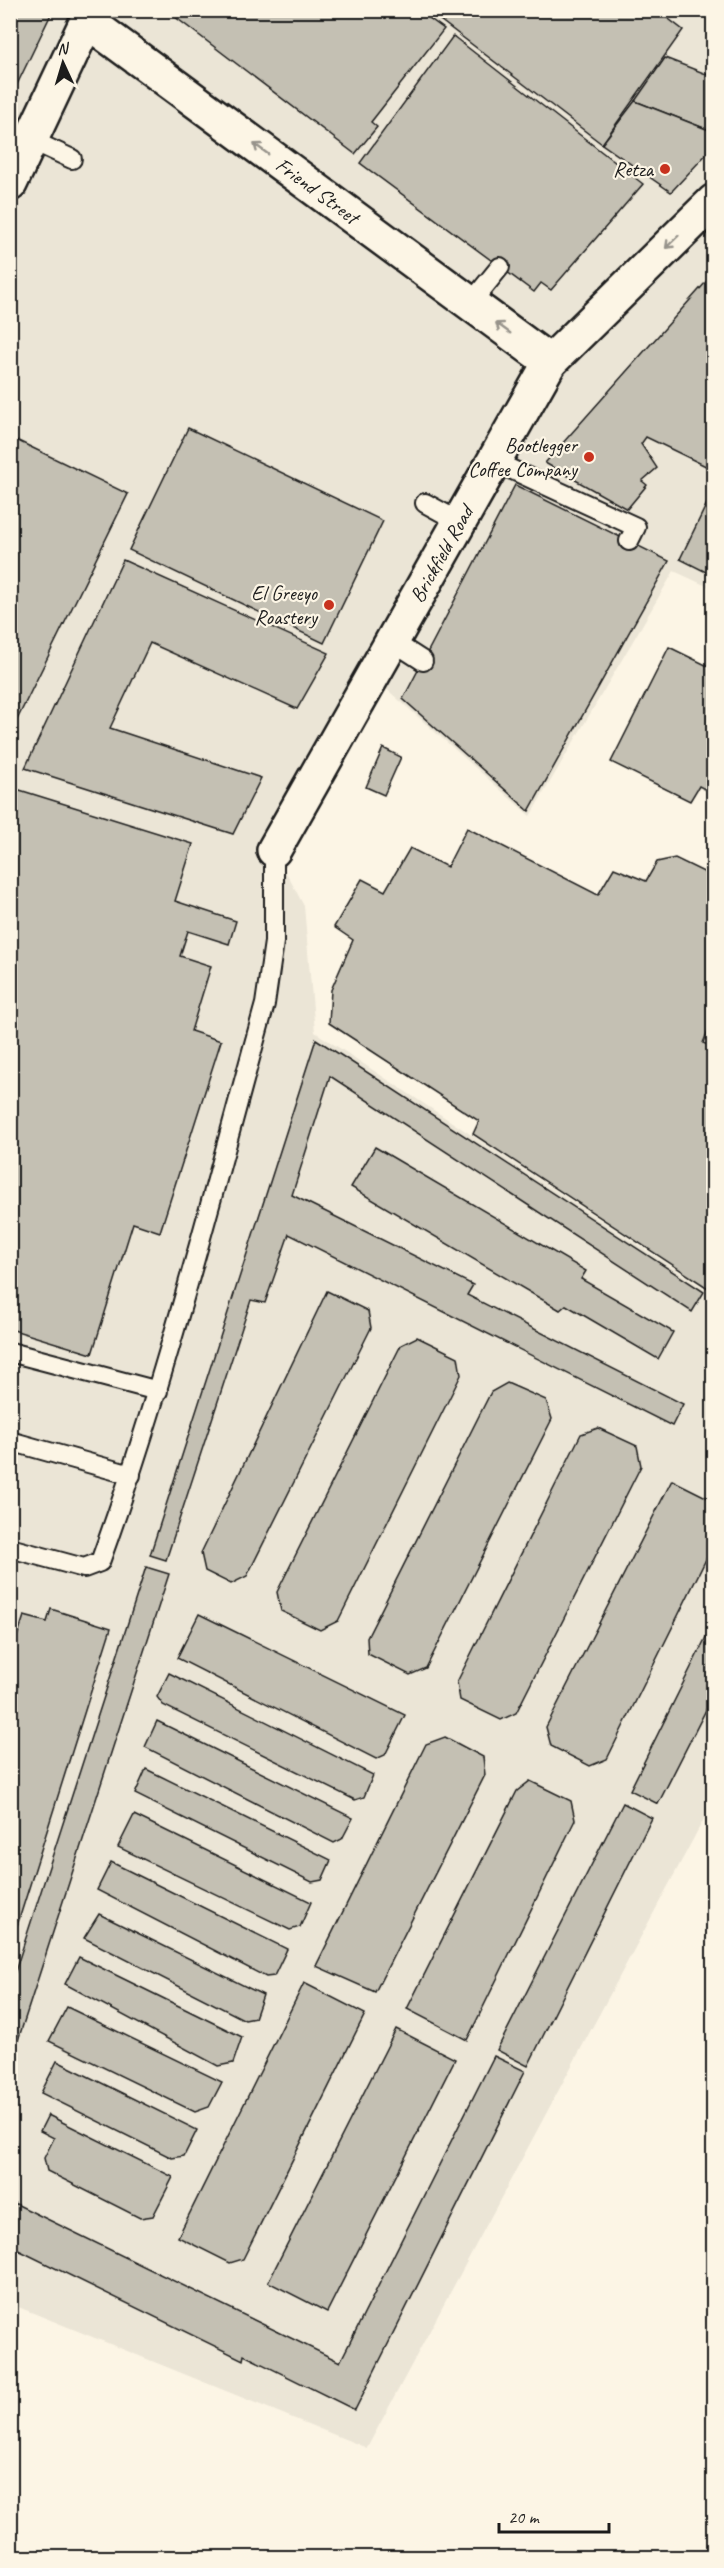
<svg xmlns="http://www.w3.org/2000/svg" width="724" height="2568" font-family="Caveat,sans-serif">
<rect width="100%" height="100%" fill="#fcf5e5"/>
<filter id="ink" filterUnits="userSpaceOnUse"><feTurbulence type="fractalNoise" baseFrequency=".0167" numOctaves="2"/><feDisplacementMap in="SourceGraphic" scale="12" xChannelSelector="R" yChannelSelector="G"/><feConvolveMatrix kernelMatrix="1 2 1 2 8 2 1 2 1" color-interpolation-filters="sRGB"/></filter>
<g filter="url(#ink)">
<polygon fill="#ebe5d6" points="10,11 713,11 713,589 674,571 530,816 373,677 274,850 304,906 315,1032 713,1294 713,1802 367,2448 11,2304"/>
<g fill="#c4c0b3" stroke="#1c1c1c" stroke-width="1.5">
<polygon points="10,10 53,10 10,99"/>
<polygon points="166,10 418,10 444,29 371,122 377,127 355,154"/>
<polygon points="427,10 657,10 683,30 602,144"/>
<polygon points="453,36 643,184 551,290 541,283 534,292 360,163"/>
<polygon points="665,58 714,77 714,132 635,101"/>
<polygon points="635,101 714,132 714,146 671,192 602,144"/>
<polygon points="714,273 714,470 646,437 641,444 657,468 642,481 647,485 627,509 545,463"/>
<polygon points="188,428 383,521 324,643 129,550"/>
<polygon points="10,437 128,494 10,734"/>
<polygon points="515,485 669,561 529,811 403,699"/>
<polygon points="714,489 714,576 680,559"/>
<polygon points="123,560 329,653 297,709 150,643 110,728 261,778 233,834 25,768"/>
<polygon points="669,647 714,669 714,794 699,786 690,801 611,762"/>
<polygon points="383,748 401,757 384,795 366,787"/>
<polygon points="10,787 193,844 175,901 236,921 229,944 188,931 180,956 211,966 191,1031 221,1041 160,1232 133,1223 92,1354 10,1329"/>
<polygon points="467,828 598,895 614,868 646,881 657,862 675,858 714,877 714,1033 708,1031 703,1043 714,1047 714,1292 473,1134 479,1121 329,1023 331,990 353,940 334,927 362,879 385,891 410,848 447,867"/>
<polygon points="316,1039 704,1292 692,1312 330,1076 292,1195 473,1285 467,1295 683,1404 672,1426 289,1234 265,1303 251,1300 166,1560 150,1555"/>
<polygon points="375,1147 586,1271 581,1279 673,1332 658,1359 566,1305 560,1310 351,1187"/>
<polygon points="327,1291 368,1311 371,1328 247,1576 231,1584 205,1571 201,1553"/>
<polygon points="417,1337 458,1357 461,1375 338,1621 320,1630 281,1611 277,1592 401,1345"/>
<polygon points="507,1383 546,1400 552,1419 426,1668 410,1675 368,1654 367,1638 491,1392"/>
<polygon points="598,1428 637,1446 641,1466 516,1713 501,1720 460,1700 457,1682 581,1434"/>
<polygon points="672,1480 714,1501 714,1543 607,1759 590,1766 551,1746 546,1727"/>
<polygon points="146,1567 169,1574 10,2065 10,1987"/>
<polygon points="51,1609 111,1628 10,1948 10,1641 15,1643 24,1616 47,1622"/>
<polygon points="199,1614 405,1715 385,1755 376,1759 177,1658"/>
<polygon points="714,1621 714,1694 658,1804 630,1790"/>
<polygon points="169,1673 373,1775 364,1797 355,1800 163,1705 157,1697"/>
<polygon points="157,1721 353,1818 342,1839 334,1843 145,1747"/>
<polygon points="445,1737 483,1757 485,1775 375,1992 316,1966 426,1744"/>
<polygon points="146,1769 331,1860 322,1880 312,1882 135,1794"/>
<polygon points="530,1781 571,1801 575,1820 467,2040 407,2009 517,1791"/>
<polygon points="623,1803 652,1818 528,2066 497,2050"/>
<polygon points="134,1815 311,1902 300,1927 290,1930 118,1847"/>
<polygon points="111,1862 287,1949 274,1976 266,1977 97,1890"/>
<polygon points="99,1914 263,1995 255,2018 245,2020 84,1938"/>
<polygon points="79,1957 242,2037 233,2063 218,2066 65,1984"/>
<polygon points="304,1983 365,2014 243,2259 230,2263 178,2237"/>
<polygon points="67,2007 222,2082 209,2107 195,2112 49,2041"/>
<polygon points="396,2029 455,2059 327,2312 268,2282"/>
<polygon points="494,2056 525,2071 355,2410 244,2355 243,2360 10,2246 10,2201 340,2362"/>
<polygon points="57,2061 197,2130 184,2156 172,2158 41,2093"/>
<polygon points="48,2115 173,2177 153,2216 140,2218 47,2171 44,2158 54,2138 40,2131"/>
</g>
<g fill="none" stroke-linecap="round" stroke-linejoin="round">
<defs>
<g id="lane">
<polyline points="31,140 72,159"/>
<polyline points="470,304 500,267"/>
<polyline points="493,461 636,527 629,541"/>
<polyline points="425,503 458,521"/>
<polyline points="392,641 423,661"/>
<polyline points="10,1352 158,1391"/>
<polyline points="10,1441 131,1475"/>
<path d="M10 1548 84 1568 100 1562C166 1380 213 1191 265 1004L274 942V850"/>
</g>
<g id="street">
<path id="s1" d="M87 21 550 362"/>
<polyline points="10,184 92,10"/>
<path id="s2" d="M274 850 550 362 714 201"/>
</g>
</defs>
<use href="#lane" stroke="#1c1c1c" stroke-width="22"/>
<use href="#street" stroke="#1c1c1c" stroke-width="38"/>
<use href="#lane" stroke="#fcf5e5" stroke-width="18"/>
<use href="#street" stroke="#fcf5e5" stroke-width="33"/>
</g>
<defs><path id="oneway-shaft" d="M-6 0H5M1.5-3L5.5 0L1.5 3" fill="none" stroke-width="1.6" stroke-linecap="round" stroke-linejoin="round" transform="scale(1.5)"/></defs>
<g stroke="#97938b">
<use href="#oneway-shaft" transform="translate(261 149) rotate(-144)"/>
<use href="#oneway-shaft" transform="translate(672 242) rotate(136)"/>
<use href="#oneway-shaft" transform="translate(503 328) rotate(-144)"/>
</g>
</g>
<g fill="#c8321e" stroke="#fcf5e5" stroke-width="2">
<circle cx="665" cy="169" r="6"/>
<circle cx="589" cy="457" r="6"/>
<circle cx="329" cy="605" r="6"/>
</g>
<g text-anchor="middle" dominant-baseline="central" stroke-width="4.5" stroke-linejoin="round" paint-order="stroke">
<g font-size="21" fill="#1c1c1c" stroke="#fcf5e5" text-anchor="end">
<text x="653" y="169">Retza</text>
<text x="577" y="445">Bootlegger<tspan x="577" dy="24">Coffee Company</tspan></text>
<text x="317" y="593">El Greeyo<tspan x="317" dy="24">Roastery</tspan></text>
</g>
<g font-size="21" fill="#1c1c1c" stroke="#fcf5e5">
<text stroke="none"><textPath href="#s1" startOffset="286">Friend Street</textPath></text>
<text stroke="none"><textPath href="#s2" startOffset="340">Brickfield Road</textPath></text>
</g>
</g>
<rect width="724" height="2568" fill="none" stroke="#fcf5e5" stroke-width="36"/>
<rect x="18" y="18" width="688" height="2532" fill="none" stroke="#1c1c1c" stroke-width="2" filter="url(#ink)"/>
<g transform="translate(63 63) rotate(356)" stroke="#fcf5e5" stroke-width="4.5" paint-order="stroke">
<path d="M0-4.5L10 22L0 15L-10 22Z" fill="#1c1c1c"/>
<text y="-9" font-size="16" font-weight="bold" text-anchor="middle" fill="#1c1c1c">N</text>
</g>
<path d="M499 2523v9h110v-9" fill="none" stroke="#1c1c1c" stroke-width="3"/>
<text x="508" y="2523" font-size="18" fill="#1c1c1c" stroke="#fcf5e5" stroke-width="4.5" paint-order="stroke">20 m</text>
</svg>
